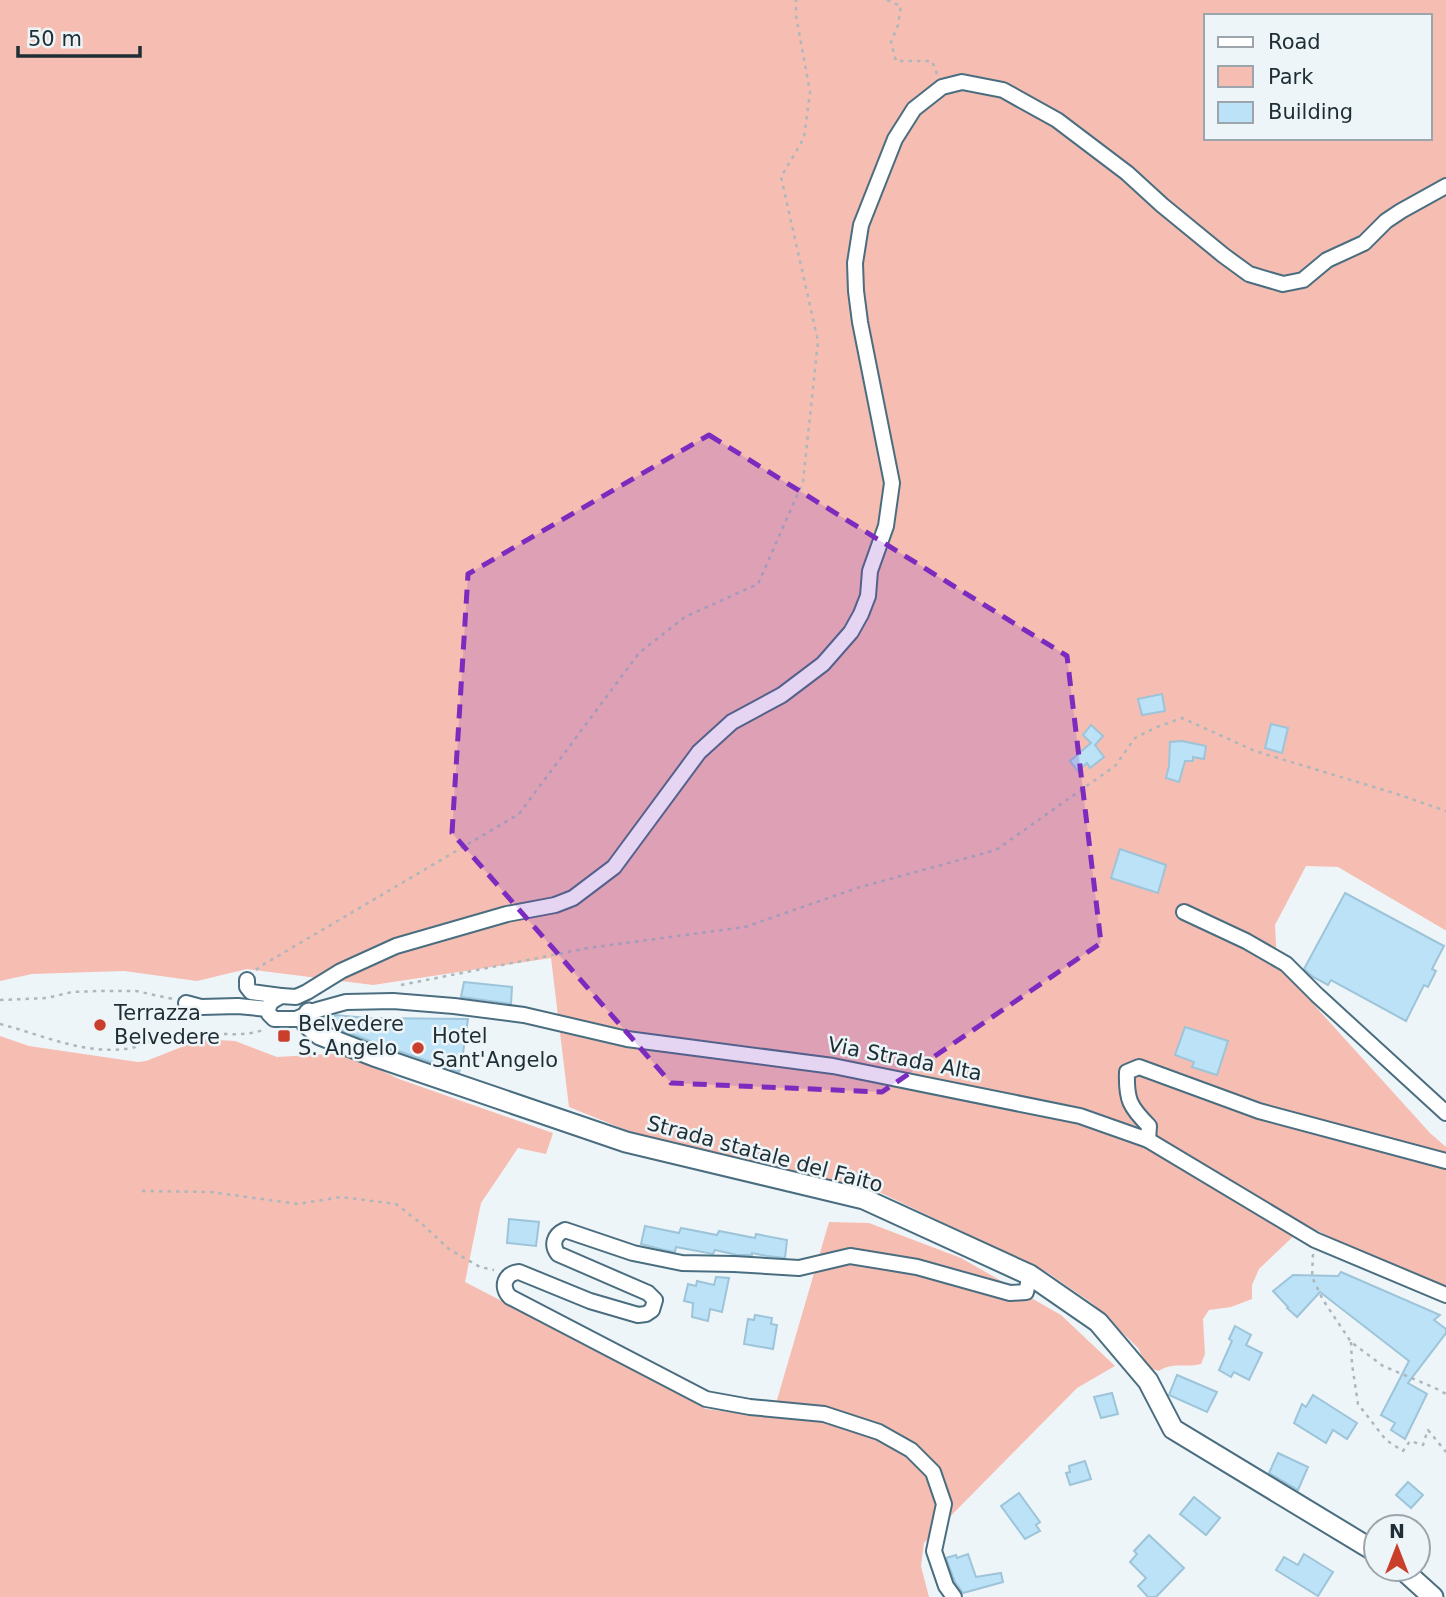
<svg xmlns="http://www.w3.org/2000/svg" width="1446" height="1597" font-family="'DejaVu Sans',sans-serif">
<rect width="100%" height="100%" fill="#eef5f9"/>
<g fill="#f6bdb2" fill-rule="evenodd">
<path d="M0 0H1446V930H1445L1338 867 1306 866 1275 925 1277 964 1430 1133 1446 1147V1287L1359 1251 1312 1228H1302L1259 1269 1252 1285V1299L1231 1307 1209 1310 1203 1319 1205 1354 1201 1364C1184 1368 1173 1362 1159 1371L1148 1368 1138 1348 1093 1304 1048 1273 879 1192 648 1139 569 1107 551 958 373 985 247 969 197 981 124 971 32 974 0 981ZM1206 16H1430V138H1206Z"/>
<polygon points="0,1036 29,1046 138,1062 146,1061 202,1039 235,1041 277,1057 345,1053 399,1079 553,1133 546,1154 518,1148 481,1203 465,1282 644,1374 706,1409 772,1417 829,1222 869,1223 961,1258 1061,1315 1115,1366 1077,1388 924,1543 921,1566 929,1597 0,1597"/>
</g>
<g fill="#bbe2f7" stroke="#9dc4d8" stroke-width="2">
<polygon points="1162,694 1165,711 1142,715 1138,699"/>
<polygon points="1271,724 1288,728 1282,753 1265,748"/>
<polygon points="1091,725 1103,736 1095,745 1104,757 1090,768 1087,763 1078,771 1070,761 1091,743 1083,735"/>
<polygon points="1182,741 1206,746 1204,759 1193,757 1193,761 1185,761 1179,782 1166,778 1169,766 1170,742"/>
<polygon points="1120,849 1166,865 1158,893 1111,878"/>
<polygon points="1345,893 1444,946 1432,969 1436,971 1428,987 1424,985 1406,1021 1331,980 1328,985 1313,977 1304,969"/>
<polygon points="464,982 512,987 511,1004 461,997"/>
<polygon points="335,1015 367,1018 468,1019 463,1053 466,1056 459,1072 378,1044 333,1027"/>
<polygon points="1185,1027 1228,1041 1217,1075 1192,1067 1194,1062 1175,1055"/>
<polygon points="509,1219 539,1222 536,1246 507,1243"/>
<polygon points="645,1226 679,1233 681,1228 717,1235 719,1231 755,1238 756,1234 787,1240 785,1258 767,1256 752,1253 752,1255 737,1255 715,1250 713,1254 676,1247 675,1252 664,1250 641,1244"/>
<polygon points="1341,1272 1440,1315 1434,1320 1446,1329 1446,1333 1408,1383 1427,1394 1405,1439 1391,1430 1395,1423 1381,1415 1409,1361 1320,1292 1297,1317 1287,1308 1288,1307 1273,1291 1293,1275 1338,1276"/>
<polygon points="716,1277 729,1278 722,1312 710,1309 708,1321 692,1317 693,1303 684,1301 688,1284 696,1286 697,1281 714,1285"/>
<polygon points="755,1315 772,1318 771,1324 777,1325 773,1349 744,1344 748,1319 754,1320"/>
<polygon points="1235,1326 1251,1335 1246,1345 1262,1353 1249,1380 1234,1372 1231,1377 1219,1370 1232,1341 1229,1339"/>
<polygon points="1177,1375 1217,1392 1207,1412 1169,1395"/>
<polygon points="1112,1393 1118,1414 1101,1418 1094,1397"/>
<polygon points="1313,1395 1357,1423 1347,1439 1333,1430 1326,1443 1294,1423 1302,1404 1306,1407"/>
<polygon points="1278,1453 1308,1467 1298,1490 1269,1473"/>
<polygon points="1085,1461 1091,1479 1070,1485 1066,1473 1070,1472 1069,1466"/>
<polygon points="1408,1482 1423,1495 1411,1508 1396,1495"/>
<polygon points="1019,1493 1040,1522 1036,1525 1040,1531 1025,1539 1001,1506"/>
<polygon points="1194,1497 1220,1518 1206,1535 1180,1514"/>
<polygon points="1149,1535 1184,1568 1156,1597 1148,1597 1138,1586 1146,1578 1130,1562 1137,1554 1134,1551"/>
<polygon points="968,1554 976,1577 1001,1573 1003,1582 963,1593 955,1582 946,1558 956,1555 957,1558"/>
<polygon points="1304,1554 1333,1572 1318,1596 1276,1570 1284,1557 1298,1565"/>
</g>
<g fill="none" stroke-linecap="round" stroke-linejoin="round">
<defs>
<g id="street">
<polyline points="1446,186 1401,211 1386,221 1364,243 1327,260 1303,280 1283,284 1249,274 1223,255 1162,205 1127,173 1057,120 1003,90 962,82 942,87 914,109 895,139 861,225 855,263 856,291 860,322 892,483 886,526 870,571 868,596 861,614 851,632 823,664 782,695 732,722 699,752 614,867 573,898 555,905 507,914 396,946 341,971 307,992 296,997 281,996 271,1002 268,1009 269,1014 274,1019 296,1019 317,1010 346,1002 393,1001 454,1006 524,1015 627,1039 833,1066 1080,1116 1148,1140 1315,1240 1446,1295"/>
<polyline points="1184,912 1246,941 1286,964 1317,995 1446,1113"/>
<polyline points="247,980 247,987 251,992 281,996"/>
<polyline points="186,1003 201,1007 238,1006 268,1009"/>
<path d="M1148 1140 1149 1126C1130 1107 1126 1100 1127 1072L1139 1067 1259 1111 1446 1161"/>
<path d="M954 1597 946 1586 934 1551 944 1504 933 1472 911 1450 879 1432 824 1414 750 1407 706 1399 510 1297C500 1287 505 1273 519 1272L590 1301 638 1315 646 1314 652 1310 655 1300 648 1293 558 1254C551 1245 554 1235 565 1230L633 1253 682 1263 734 1264 799 1268 850 1256 917 1267 1010 1293 1026 1292 1030 1275"/>
</g>
<g id="secondary">
<polyline points="309,1013 307,1024 320,1035 374,1056 626,1142 864,1199 1030,1275 1098,1322 1148,1381 1173,1429 1376,1552"/>
<polyline points="1402,1569 1433,1597"/>
</g>
</defs>
<use href="#street" stroke="#4a6e80" stroke-width="18"/>
<use href="#secondary" stroke="#4a6e80" stroke-width="23"/>
<g stroke="#adb7bc" stroke-width="2.5" stroke-dasharray="3.5 5" stroke-linecap="butt">
<polyline points="887,0 901,6 898,25 891,42 896,61 932,61 937,74"/>
<polyline points="256,970 261,966 519,814 639,653 685,617 758,584 803,482 818,341 781,177 804,138 810,92 796,16 796,0"/>
<polyline points="401,985 588,948 745,927 857,888 996,850 1115,766 1135,738 1157,727 1182,718 1255,751 1397,794 1446,811"/>
<polyline points="0,1000 47,998 72,992 98,991 136,991 173,999"/>
<path d="M0 1024C43 1035 86 1056 132 1048 138 1046 145 1043 152 1041 166 1036 180 1034 194 1033 217 1032 241 1038 263 1030"/>
<polyline points="142,1191 211,1192 298,1204 341,1197 396,1204 423,1225 449,1249 480,1267 494,1270"/>
<polyline points="1313,1254 1312,1277 1323,1300 1351,1342 1383,1366 1435,1388 1446,1394"/>
<polyline points="1351,1342 1352,1364 1358,1404 1386,1440 1403,1451 1410,1441 1423,1445 1428,1429"/>
<polyline points="1428,1430 1446,1452"/>
</g>
<use href="#street" stroke="#fff" stroke-width="14"/>
<use href="#secondary" stroke="#fff" stroke-width="19"/>
</g>
<path fill="#7b2cbf" fill-opacity="0.2" stroke="#7b2cbf" stroke-width="5" stroke-dasharray="14 9" stroke-linejoin="round" d="M709 435 1067 656 1101 943 882 1092 671 1083 452 833 468 574Z"/>
<g fill="#ca3e2c" stroke="#eef5f9" stroke-width="2.5">
<circle cx="100" cy="1025" r="7"/>
<rect x="277" y="1029" width="14" height="14" rx="3.5"/>
<circle cx="418" cy="1048" r="7"/>
</g>
<g text-anchor="middle" dominant-baseline="central" stroke-width="5" stroke-linejoin="round" paint-order="stroke">
<g font-size="21" fill="#1e2e35" stroke="#eef5f9" text-anchor="start">
<text x="114" y="1013">Terrazza<tspan x="114" dy="24">Belvedere</tspan></text>
<text x="298" y="1024">Belvedere<tspan x="298" dy="24">S. Angelo</tspan></text>
<text x="432" y="1036">Hotel<tspan x="432" dy="24">Sant'Angelo</tspan></text>
</g>
<g font-size="21" fill="#1e2e35" stroke="#eef5f9">
<text transform="translate(905 1059) rotate(11)">Via Strada Alta</text>
<text transform="translate(765 1154) rotate(15)">Strada statale del Faito</text>
</g>
</g>
<rect x="1204" y="14" width="228" height="126" fill="#eef5f9" stroke="#9ba5ab" stroke-width="2"/>
<rect x="1218" y="37" width="35" height="10" fill="#ffffff" stroke="#9ba5ab" stroke-width="2"/>
<text x="1268" y="49" font-size="21" fill="#1e2e35">Road</text>
<rect x="1218" y="66" width="35" height="21" fill="#f6bdb2" stroke="#9ba5ab" stroke-width="2"/>
<text x="1268" y="84" font-size="21" fill="#1e2e35">Park</text>
<rect x="1218" y="102" width="35" height="21" fill="#bbe2f7" stroke="#9ba5ab" stroke-width="2"/>
<text x="1268" y="119" font-size="21" fill="#1e2e35">Building</text>
<g transform="translate(1397 1548)"><circle r="33" fill="#eef5f9" stroke="#9ba5ab" stroke-width="2"/>
<path d="M0-5L12 26L0 18L-12 26Z" fill="#ca3e2c"/>
<text y="-10" font-size="19" font-weight="bold" text-anchor="middle" fill="#1e2e35">N</text>
</g>
<path d="M18 46v10h122v-10" fill="none" stroke="#1e2e35" stroke-width="3.5"/>
<text x="28" y="46" font-size="21" fill="#1e2e35" stroke="#eef5f9" stroke-width="5" paint-order="stroke">50 m</text>
</svg>
